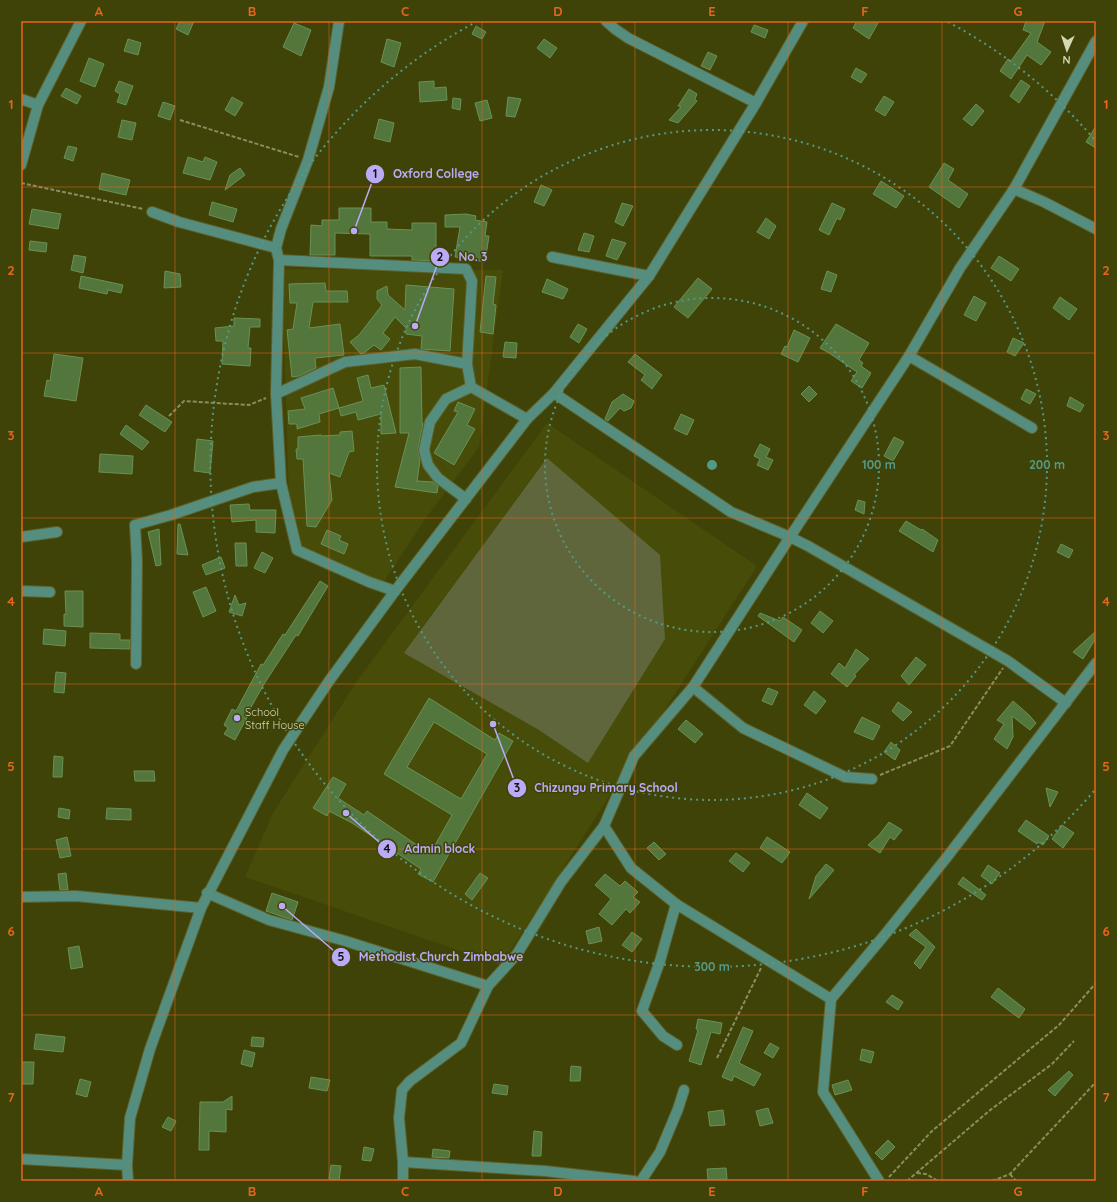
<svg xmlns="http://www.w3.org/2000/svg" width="1117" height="1202" font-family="Quicksand,sans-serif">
<rect width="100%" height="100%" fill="#3f4308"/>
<g fill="#474c08">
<polygon points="285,269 503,270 479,447 425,519 382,585 296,552 290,527 283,315"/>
<polygon points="547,423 757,566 501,965 245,877 273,813 357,681"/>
</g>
<polygon fill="#60663c" points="547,458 660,555 665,639 588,763 539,730 404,653"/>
<g fill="#52763b" stroke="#6c9154" fill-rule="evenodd">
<polygon points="180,21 194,21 188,35 176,29"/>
<polygon points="857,21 879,21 869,39 853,28"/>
<polygon points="1026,21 1045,21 1037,42 1051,52 1041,65 1027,55 1011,79 1000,71 1008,59 1011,61 1031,33 1023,30"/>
<polygon points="294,23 311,30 301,56 283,47"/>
<polygon points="754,25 768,30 765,38 751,32"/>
<polygon points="476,26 486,32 482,39 472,34"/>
<polygon points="128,39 141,43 138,55 124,51"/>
<polygon points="387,39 401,43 394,67 381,62"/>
<polygon points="544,39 557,48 550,58 537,48"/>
<polygon points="708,52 717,56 710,70 701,66"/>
<polygon points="89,58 104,64 95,87 80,81"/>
<polygon points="856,68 867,74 861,83 851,77"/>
<polygon points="1021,80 1030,86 1019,103 1010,96"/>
<polygon points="119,81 133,86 126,105 117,102 120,94 115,91"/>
<polygon points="434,81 434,88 446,87 447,100 420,102 419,82"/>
<polygon points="66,88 81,96 77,104 61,96"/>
<polygon points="689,89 697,94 695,99 697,101 678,123 669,120 681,107 678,106"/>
<polygon points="884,96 894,102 885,116 875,110"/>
<polygon points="232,97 243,103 235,116 225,110"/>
<polygon points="508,97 521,99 515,117 506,116"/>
<polygon points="453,98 461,99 460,110 452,108"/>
<polygon points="487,100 492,118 480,121 475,103"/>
<polygon points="163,102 175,106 170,120 158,116"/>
<polygon points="976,104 984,111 972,126 963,119"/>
<polygon points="379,119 394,123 390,142 374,138"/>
<polygon points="122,120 136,123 132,140 118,137"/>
<polygon points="1096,126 1096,148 1086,142"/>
<polygon points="68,146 77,148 73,161 64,158"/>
<polygon points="188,157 203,162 205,157 217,162 210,180 183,173"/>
<polygon points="944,163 954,169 948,180 968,194 959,208 929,187"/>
<polygon points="240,168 245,175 225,190 230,175"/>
<polygon points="102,173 130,180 126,195 99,189"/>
<polygon points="881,181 904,196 896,208 873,194"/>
<polygon points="541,185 552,190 544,206 534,202"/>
<polygon points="212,202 237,209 233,222 209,215"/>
<polygon points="622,203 633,206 623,226 615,222"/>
<polygon points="832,203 845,209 840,220 837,218 829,235 819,230"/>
<polygon points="339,208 371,208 371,222 387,222 387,229 412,230 412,223 436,223 436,261 412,260 412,256 370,256 370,234 335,233 335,255 310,255 311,225 322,226 322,220 339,220"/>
<polygon points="32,209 61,214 58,229 29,224"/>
<polygon points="466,214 476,216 475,220 487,222 485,236 489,236 485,262 455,257 460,227 445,227 445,215"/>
<polygon points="766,218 776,226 769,239 757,232"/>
<polygon points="584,233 594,236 589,252 578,250"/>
<polygon points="612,239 626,243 617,260 606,256"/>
<polygon points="30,241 47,243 46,252 29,250"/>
<polygon points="74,255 86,257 83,273 71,270"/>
<polygon points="999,256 1019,269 1011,281 991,268"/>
<polygon points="165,271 180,274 181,287 164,288"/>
<polygon points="827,271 837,275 831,292 821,289"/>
<polygon points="81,276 123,285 121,293 108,290 107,294 79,288"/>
<polygon points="486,276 496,277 493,304 496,305 493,334 480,332"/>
<polygon points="698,278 712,289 688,318 674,307"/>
<polygon points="547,279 568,289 563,299 542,292"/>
<polygon points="325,283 326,291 347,291 348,302 313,302 309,328 340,324 344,355 315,358 316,368 299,376 292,377 287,330 293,329 297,303 290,303 289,284"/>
<polygon points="406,285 454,289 450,351 421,349 422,336 406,334 406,328 395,317 383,333 390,339 381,350 374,345 364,353 361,354 350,342 359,335 382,305 377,299 377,291 387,286 388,295 405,310"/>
<polygon points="974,296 986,303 976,321 964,315"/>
<polygon points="1060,297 1077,309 1069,320 1053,308"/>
<polygon points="234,318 260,319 260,327 250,327 248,348 251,348 250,366 222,364 223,341 216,341 215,328 234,326"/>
<polygon points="578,324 587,329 579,343 570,337"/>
<polygon points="836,324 869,343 859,360 863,363 861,366 871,373 862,388 851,381 857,372 829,353 820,348"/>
<polygon points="794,330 810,338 798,362 781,354 785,346 787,347"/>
<polygon points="1013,338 1024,343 1015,356 1007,352"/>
<polygon points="505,342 517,343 516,358 503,357"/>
<polygon points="54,354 83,358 76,401 44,396 47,380 50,381"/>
<polygon points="635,354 662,375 652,389 641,380 645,375 628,362"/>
<polygon points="421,367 422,423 423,423 418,449 420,460 417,482 418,481 433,482 438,486 437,493 395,487 409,433 400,433 400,368"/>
<polygon points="368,375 371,388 384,385 396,433 381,434 381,414 358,420 356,412 341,416 339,408 363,401 357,378"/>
<polygon points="809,386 817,394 809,402 801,394"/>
<polygon points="333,388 339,408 319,414 320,422 297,429 297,424 289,424 288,411 305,409 301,398"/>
<polygon points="1026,389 1036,394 1030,404 1021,399"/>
<polygon points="623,394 634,401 631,408 624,411 620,408 608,421 605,419 612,402"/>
<polygon points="1070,397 1084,405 1080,412 1067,406"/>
<polygon points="458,402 475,409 467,425 475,429 454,465 434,453 458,412 454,411"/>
<polygon points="146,405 172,422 165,432 139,415"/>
<polygon points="681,414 694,420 687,435 674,429"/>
<polygon points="126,425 149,442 142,450 120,434"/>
<polygon points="352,431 354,451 349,452 340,477 329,473 332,500 316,527 307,526 303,459 297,459 296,449 298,449 298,437 321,435 321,436 340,435 340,432"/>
<polygon points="894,437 904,442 893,461 884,456"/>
<polygon points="197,439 213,441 210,473 194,471"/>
<polygon points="760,444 770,449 766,457 773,460 768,470 757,465 760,459 754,456"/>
<polygon points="100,454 133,456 132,474 99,472"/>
<polygon points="858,500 865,502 864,514 855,510"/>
<polygon points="249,504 250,510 276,510 275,533 256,532 256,520 232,522 230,505"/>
<polygon points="906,521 921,530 922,529 938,540 933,552 899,531"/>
<polygon points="178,524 180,524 188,555 177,554"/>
<polygon points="159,529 161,565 156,566 148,532"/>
<polygon points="327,530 341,536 339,540 348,544 344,554 321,544"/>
<polygon points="235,543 246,543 247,566 236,566"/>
<polygon points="1061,544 1073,550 1069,558 1057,552"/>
<polygon points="262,552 273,558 265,573 254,568"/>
<polygon points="221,557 225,568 206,575 202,565"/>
<polygon points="320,581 328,586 298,636 296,635 264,684 250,709 251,710 235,740 224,734 228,728 224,725 232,709 236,711 261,664 263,665 283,634 285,635"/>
<polygon points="206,587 216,611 203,617 193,592"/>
<polygon points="65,591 83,591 83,627 64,626 64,614 66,615"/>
<polygon points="235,595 239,605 246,603 242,616 229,612"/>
<polygon points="820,611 833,621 823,633 811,623"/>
<polygon points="760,613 780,621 783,617 802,630 794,642 758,616"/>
<polygon points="44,629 66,631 65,646 43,644"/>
<polygon points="1096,631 1096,638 1083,659 1073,652"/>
<polygon points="90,633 120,634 120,640 130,640 130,649 90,648"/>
<polygon points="856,649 869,659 854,675 856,676 847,687 831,674 839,663 845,668"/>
<polygon points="916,657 926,665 909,685 901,676"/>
<polygon points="56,672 66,673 64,693 54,692"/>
<polygon points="768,688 778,692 772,705 762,701"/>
<polygon points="814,691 826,701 816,714 804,705"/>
<path d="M429 698 495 740 499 733 513 741 433 882 418 874 421 869 352 823 329 811 327 816 313 808 333 777 346 784 338 798 364 815 367 811 430 854 452 815 384 774ZM434 722 487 754 461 799 407 767Z"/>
<polygon points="1013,701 1029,715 1036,723 1030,730 1012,716 1013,737 1007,749 994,739 1004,724 997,720"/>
<polygon points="898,702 912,712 903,721 892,711"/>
<polygon points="862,717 880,726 873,740 854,732"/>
<polygon points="686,720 703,734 695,743 678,729"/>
<polygon points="891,742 900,750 895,760 884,752"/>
<polygon points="54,756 63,757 62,777 53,777"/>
<polygon points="134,771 154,771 155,781 135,781"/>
<polygon points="1046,788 1058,792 1050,807"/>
<polygon points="807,793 828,808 820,819 799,805"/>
<polygon points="59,808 70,810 69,819 58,817"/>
<polygon points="107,808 131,809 131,820 106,819"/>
<polygon points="1026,820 1049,836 1043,845 1038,842 1037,844 1018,831"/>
<polygon points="889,822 902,830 894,840 890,837 880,853 868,845 879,835"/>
<polygon points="1062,825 1074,833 1063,848 1052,839"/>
<polygon points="67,837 71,856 60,858 56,840"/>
<polygon points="767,837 790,852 782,863 760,848"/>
<polygon points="654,842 666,854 659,860 647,848"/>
<polygon points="736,853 750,863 743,872 729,861"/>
<polygon points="826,864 834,870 809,899 816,876"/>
<polygon points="988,865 1000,873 992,884 981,876"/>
<polygon points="66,873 68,890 60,890 58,874"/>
<polygon points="480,873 488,878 472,900 465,894"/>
<polygon points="605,874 620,886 625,881 638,892 633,897 640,902 630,913 626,909 612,925 599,914 611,899 595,885"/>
<polygon points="963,877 986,895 982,900 958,884"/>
<polygon points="272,893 298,902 292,920 266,911"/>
<polygon points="599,927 602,941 589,944 586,931"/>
<polygon points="916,929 935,947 920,969 914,963 926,947 909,935"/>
<polygon points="632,932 642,939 632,952 622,945"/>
<polygon points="79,946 83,967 71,969 68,948"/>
<polygon points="998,988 1025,1009 1019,1018 991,997"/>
<polygon points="892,995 903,1002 898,1010 886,1002"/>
<polygon points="698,1019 722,1023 720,1034 711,1032 701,1065 689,1061 698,1030 696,1029"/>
<polygon points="743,1027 753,1031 739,1063 761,1074 754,1086 734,1076 732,1081 722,1077"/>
<polygon points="36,1034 65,1037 63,1052 34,1049"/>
<polygon points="252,1037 264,1038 263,1047 251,1046"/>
<polygon points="770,1043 779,1048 773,1058 764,1053"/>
<polygon points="862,1049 874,1052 871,1063 860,1060"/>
<polygon points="244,1050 255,1053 252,1067 241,1064"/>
<polygon points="21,1062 34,1062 33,1084 21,1084"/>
<polygon points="571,1066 581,1067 580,1081 570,1081"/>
<polygon points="1069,1071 1073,1075 1055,1096 1048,1090"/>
<polygon points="311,1077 330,1080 327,1091 309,1088"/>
<polygon points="80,1079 91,1082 87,1097 76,1094"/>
<polygon points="848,1080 852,1090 835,1095 832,1085"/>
<polygon points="494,1084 508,1086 507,1095 492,1093"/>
<polygon points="232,1096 232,1110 226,1109 226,1132 209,1131 209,1150 199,1150 200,1102 223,1102"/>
<polygon points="768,1108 773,1123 760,1126 756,1111"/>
<polygon points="723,1110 725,1125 710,1126 708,1112"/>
<polygon points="168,1117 176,1121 171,1131 162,1127"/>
<polygon points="534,1131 542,1132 541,1156 532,1156"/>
<polygon points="888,1140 895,1147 882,1160 875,1153"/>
<polygon points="364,1147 374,1149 371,1161 362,1160"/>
<polygon points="433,1149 450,1151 449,1158 432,1157"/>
<polygon points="331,1165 341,1166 339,1180 329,1179"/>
<polygon points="726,1168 727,1179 708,1180 707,1169"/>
</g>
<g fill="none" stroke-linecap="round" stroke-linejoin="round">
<defs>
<g id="minor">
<polyline points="339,21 329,87 308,160 281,229 276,248 279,260 276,394 281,483 297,550 369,582 395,591"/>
<polyline points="606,21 615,29 628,38 756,103"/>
<polyline points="21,99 38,105"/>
<polyline points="21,165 38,105 81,21"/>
<polyline points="1014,189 1044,202 1096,229"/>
<polyline points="152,212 179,222 276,248"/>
<polyline points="552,257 649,276"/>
<polyline points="279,260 466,269 472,281 467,364 471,387 527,419"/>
<polyline points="909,356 1032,428"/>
<polyline points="554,393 731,512 790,537 693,687 634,756 604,826 631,868 676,904 831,999"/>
<polyline points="276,394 345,362 415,354 467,364"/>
<polyline points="466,499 438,478 428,465 424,450 430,422 446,399 471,387"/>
<polyline points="21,537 57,532"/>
<polyline points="21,591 50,592"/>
<polyline points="136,664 137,561 135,525 171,515 253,487 281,483"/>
<polyline points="693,687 743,728 845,777 872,779"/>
<polyline points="1066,703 1008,661 808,546 790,537 909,356 960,268 1014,189 1096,41"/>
<polyline points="207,893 269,920 342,940 488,986"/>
<polyline points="21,897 76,896 201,908"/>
<polyline points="676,904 660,961 642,1011 663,1036 677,1045"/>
<polyline points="21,1159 127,1165"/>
<polyline points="403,1162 545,1171 634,1181"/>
<polyline points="128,1181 127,1165 130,1118 150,1049 201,908 283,750 329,681 395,591 527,419 554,393 649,276 756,103 803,21"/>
<polyline points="403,1181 403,1162 399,1118 402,1090 410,1081 461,1043 488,986 517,954 561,882 604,826"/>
<polyline points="641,1181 660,1152 678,1109 684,1090"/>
<polyline points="879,1181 823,1092 831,999 887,932 947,857 1096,663"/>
</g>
</defs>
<use href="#minor" stroke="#5d612b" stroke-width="12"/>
<g stroke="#898e5f" stroke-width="2" stroke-dasharray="4 2" stroke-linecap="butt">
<polyline points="180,120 299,157"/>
<polyline points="21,183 143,209"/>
<polyline points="169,416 184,401 249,405 266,398"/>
<polyline points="880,775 950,746 1003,668"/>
<polyline points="717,1058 761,968"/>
<polyline points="917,1173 926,1174 938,1181"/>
<polyline points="1010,1174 1016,1181"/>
<polyline points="889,1177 932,1131 1059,1025 1096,983"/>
<polyline points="907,1181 989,1111 1052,1064 1074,1041"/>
<polyline points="992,1181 1010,1174 1096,1082"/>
</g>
<use href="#minor" stroke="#558e7e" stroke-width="10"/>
</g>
<path fill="none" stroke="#e6661d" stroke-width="1" stroke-opacity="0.55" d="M175 21V1181M329 21V1181M482 21V1181M635 21V1181M788 21V1181M942 21V1181M21 187H1096M21 353H1096M21 518H1096M21 684H1096M21 849H1096M21 1015H1096"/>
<g fill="none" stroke="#549987" stroke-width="2" stroke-dasharray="2 4">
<circle cx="712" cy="465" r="167"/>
<circle cx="712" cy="465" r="335"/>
<path d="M1094 791A502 502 0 1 1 476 22M948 22A502 502 0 0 1 1094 139"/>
</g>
<circle fill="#bbaaf6" stroke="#3f4308" stroke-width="1.5" cx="237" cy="718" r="4"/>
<g text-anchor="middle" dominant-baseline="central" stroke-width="3" stroke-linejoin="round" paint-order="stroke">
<g font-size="11" fill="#d3d9b5" stroke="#3f4308" text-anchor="start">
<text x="245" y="712">School<tspan x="245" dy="13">Staff House</tspan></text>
</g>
</g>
<circle cx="712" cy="465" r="6" fill="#549987" stroke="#3f4308" stroke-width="2"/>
<g font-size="12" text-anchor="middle" font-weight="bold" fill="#549987" stroke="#3f4308" stroke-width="3" stroke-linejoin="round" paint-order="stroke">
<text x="879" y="469">100 m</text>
<text x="1047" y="469">200 m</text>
<text x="712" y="971">300 m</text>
</g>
<path fill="none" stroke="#bbaaf6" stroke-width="1.5" d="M354 231L375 174M415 326L440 257M493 724L517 788M346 813L387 849M282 906L341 957"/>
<g fill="#bbaaf6" stroke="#3f4308" stroke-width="1.5">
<circle cx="354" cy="231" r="4"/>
<circle cx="415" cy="326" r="4"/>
<circle cx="493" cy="724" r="4"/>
<circle cx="346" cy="813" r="4"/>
<circle cx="282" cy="906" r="4"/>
<circle cx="375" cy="174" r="10"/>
<circle cx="440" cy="257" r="10"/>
<circle cx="517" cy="788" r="10"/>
<circle cx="387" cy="849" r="10"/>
<circle cx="341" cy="957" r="10"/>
</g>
<g font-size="12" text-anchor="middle" font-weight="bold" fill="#111">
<text x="375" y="178">1</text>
<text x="440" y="261">2</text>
<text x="517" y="792">3</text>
<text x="387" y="853">4</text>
<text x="341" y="961">5</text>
</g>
<g font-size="12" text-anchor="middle" font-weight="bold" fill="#bbaaf6" stroke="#3f4308" stroke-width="3" stroke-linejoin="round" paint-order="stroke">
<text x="436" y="178">Oxford College</text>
<text x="473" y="261">No. 3</text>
<text x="606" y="792">Chizungu Primary School</text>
<text x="440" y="853">Admin block</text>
<text x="441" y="961">Methodist Church Zimbabwe</text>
</g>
<rect width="1117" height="1202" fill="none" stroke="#3f4308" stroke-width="44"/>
<g transform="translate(1067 50) rotate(183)" stroke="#3f4308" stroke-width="3" paint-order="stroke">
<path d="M0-3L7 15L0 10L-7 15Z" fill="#d3d9b5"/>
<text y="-6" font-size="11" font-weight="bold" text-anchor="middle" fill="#d3d9b5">N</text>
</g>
<rect x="22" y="22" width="1073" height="1158" fill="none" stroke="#e6661d" stroke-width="1.5"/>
<g font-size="13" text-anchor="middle" font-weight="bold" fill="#e6661d">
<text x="99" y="16">A</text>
<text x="252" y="16">B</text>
<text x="405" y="16">C</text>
<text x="558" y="16">D</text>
<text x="712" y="16">E</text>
<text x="865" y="16">F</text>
<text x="1018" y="16">G</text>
<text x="11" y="109">1</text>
<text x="1106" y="109">1</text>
<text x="11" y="275">2</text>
<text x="1106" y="275">2</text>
<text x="11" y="440">3</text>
<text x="1106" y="440">3</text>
<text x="11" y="606">4</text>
<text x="1106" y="606">4</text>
<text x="11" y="771">5</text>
<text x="1106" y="771">5</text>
<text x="11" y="936">6</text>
<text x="1106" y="936">6</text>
<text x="11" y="1102">7</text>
<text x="1106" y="1102">7</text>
<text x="99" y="1196">A</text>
<text x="252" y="1196">B</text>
<text x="405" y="1196">C</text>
<text x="558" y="1196">D</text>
<text x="712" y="1196">E</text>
<text x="865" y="1196">F</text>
<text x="1018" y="1196">G</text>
</g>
</svg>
